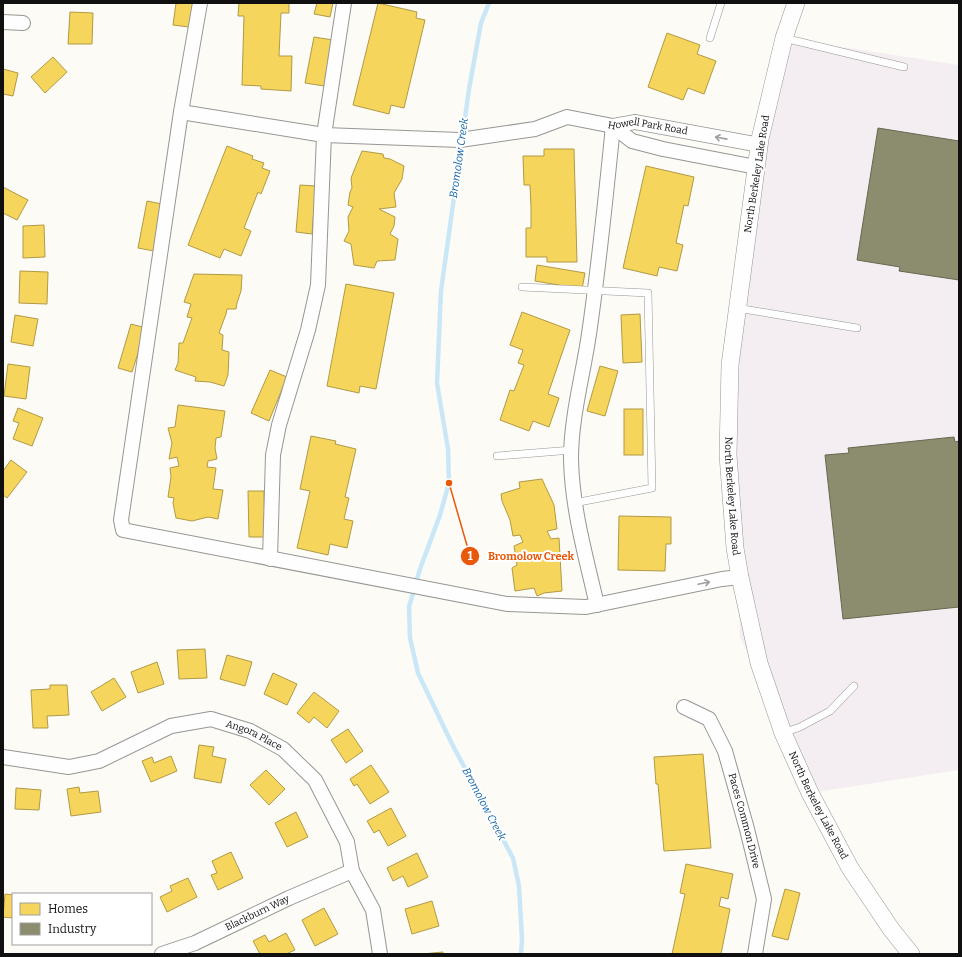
<svg xmlns="http://www.w3.org/2000/svg" width="962" height="957" font-family="Bitter,serif">
<rect width="100%" height="100%" fill="#fcfbf6"/>
<polygon fill="#f4eef2" points="784,38 959,65 959,770 810,793 740,637 731,339"/>
<g fill="#f6d55c" stroke="#b19a45">
<polygon points="176,3 193,3 189,27 173,25"/>
<polygon points="239,3 289,3 289,13 281,13 279,56 292,56 291,91 261,89 261,86 242,85 244,16 238,16"/>
<polygon points="317,3 333,3 330,17 314,14"/>
<polygon points="378,3 417,12 416,18 425,20 404,108 391,105 389,114 353,105"/>
<polygon points="70,12 93,13 92,44 68,44"/>
<polygon points="667,33 700,45 697,54 716,61 704,94 688,88 683,100 648,87"/>
<polygon points="314,37 333,40 324,86 305,83"/>
<polygon points="53,57 67,72 45,93 31,77"/>
<polygon points="3,69 18,73 13,96 3,94"/>
<polygon points="227,146 253,156 252,159 264,163 262,168 270,171 261,194 258,192 244,228 251,231 241,256 224,249 220,258 188,245"/>
<polygon points="544,149 574,149 577,262 547,262 547,257 526,257 526,228 531,228 531,207 530,185 524,185 523,156 544,156"/>
<polygon points="362,151 383,154 384,158 390,159 404,166 402,179 394,193 396,207 379,209 395,217 394,226 390,234 398,239 395,260 377,261 374,268 354,265 351,244 344,241 349,231 348,217 353,207 348,205 350,192 352,188 351,178"/>
<polygon points="646,166 694,177 688,206 684,205 676,243 683,245 677,271 659,267 657,276 623,268"/>
<polygon points="300,185 316,186 312,234 296,232"/>
<polygon points="3,187 28,200 17,220 3,213"/>
<polygon points="147,201 162,204 154,251 138,248"/>
<polygon points="44,225 45,257 23,258 23,226"/>
<polygon points="537,265 585,273 582,289 535,281"/>
<polygon points="20,271 48,272 47,304 19,303"/>
<polygon points="194,274 242,275 241,291 237,303 236,309 227,309 226,314 219,333 223,335 222,350 229,352 228,375 224,386 210,382 195,381 196,377 175,370 178,363 179,343 183,343 192,318 187,317 191,304 184,302"/>
<polygon points="346,284 394,293 376,389 360,386 359,393 327,386"/>
<polygon points="522,312 570,330 548,394 559,398 549,427 533,421 529,431 500,420 510,390 514,391 524,365 518,363 523,350 510,345"/>
<polygon points="640,314 642,362 623,363 621,315"/>
<polygon points="15,315 38,319 33,346 11,342"/>
<polygon points="131,324 146,328 132,372 118,368"/>
<polygon points="8,364 30,367 26,399 4,396"/>
<polygon points="600,366 618,371 605,416 587,411"/>
<polygon points="270,370 287,377 269,421 251,413"/>
<polygon points="178,405 225,411 221,437 216,438 215,448 217,459 208,461 207,467 216,468 213,489 223,490 218,519 208,517 192,521 176,518 173,503 174,498 168,497 171,477 170,468 179,466 177,457 169,459 172,443 168,428 175,427"/>
<polygon points="18,408 43,418 32,446 13,439 19,423 13,421"/>
<rect x="624" y="409" width="19" height="46"/>
<polygon points="311,436 336,441 335,444 356,449 345,497 349,498 344,519 353,521 347,548 330,544 328,555 297,548 310,491 300,489"/>
<polygon points="11,460 27,472 7,498 3,495 3,471"/>
<polygon points="542,479 554,505 557,529 547,531 551,539 559,538 562,591 544,593 537,596 534,588 515,591 512,568 517,565 514,546 523,542 520,535 513,536 510,520 502,501 501,494 520,488 519,482"/>
<polygon points="248,491 264,491 265,537 249,537"/>
<polygon points="619,516 671,517 671,544 666,544 665,571 618,570"/>
<polygon points="205,649 207,678 179,679 177,650"/>
<polygon points="227,655 252,662 245,686 220,679"/>
<polygon points="157,662 164,684 138,693 131,672"/>
<polygon points="273,673 297,684 287,705 264,694"/>
<polygon points="114,678 126,697 102,711 91,692"/>
<polygon points="50,685 67,685 69,715 47,716 48,728 33,728 31,690 50,689"/>
<polygon points="314,692 339,711 327,728 314,717 309,723 297,713"/>
<polygon points="348,729 363,751 346,763 331,740"/>
<polygon points="199,745 214,747 212,756 226,759 221,783 194,778"/>
<polygon points="703,754 711,848 664,851 658,784 656,784 654,757"/>
<polygon points="171,756 177,771 151,782 142,761 152,757 154,763"/>
<polygon points="371,765 389,792 370,804 357,784 354,786 350,779"/>
<polygon points="266,770 285,789 269,805 250,785"/>
<polygon points="79,787 80,793 98,791 101,812 71,816 67,789"/>
<polygon points="16,788 41,790 39,810 15,809"/>
<polygon points="391,808 406,836 388,846 379,830 374,833 367,821"/>
<polygon points="296,812 308,837 287,847 275,823"/>
<polygon points="231,852 243,878 218,890 211,875 217,873 212,861"/>
<polygon points="417,853 428,877 408,887 403,876 393,881 387,868"/>
<polygon points="686,864 733,874 728,899 721,897 719,906 730,909 721,954 672,954 685,894 680,893"/>
<polygon points="188,878 197,897 167,912 160,897 172,891 170,886"/>
<polygon points="785,889 800,893 788,940 772,936"/>
<polygon points="5,894 13,895 13,918 3,917"/>
<polygon points="432,901 439,926 412,934 405,909"/>
<polygon points="324,908 338,934 315,946 302,920"/>
<polygon points="286,933 295,950 286,954 260,954 253,941 265,935 269,942"/>
<polygon points="443,952 443,954 422,954"/>
</g>
<g fill="#8c8c6e" stroke="#676752">
<polygon points="878,128 959,141 959,280 899,271 900,267 857,260"/>
<polygon points="954,437 955,442 959,441 959,607 843,619 825,455 849,453 848,448"/>
</g>
<g fill="none" stroke-linecap="round" stroke-linejoin="round">
<polyline stroke="#cae7f8" stroke-width="4.5" points="489,3 481,23 469,89 441,291 437,383 448,449 449,483 440,515 420,569 409,607 410,638 418,673 452,744 513,858 519,886 522,940 521,954"/>
<defs>
<g id="service">
<polyline points="710,38 721,3"/>
<polyline points="784,38 904,67"/>
<polyline points="522,287 648,293 652,488 574,503"/>
<polyline points="737,308 857,328"/>
<polyline points="497,456 572,450"/>
<polyline points="783,733 800,727 830,711 854,686"/>
</g>
<g id="minor">
<polyline points="200,3 181,112 121,520 123,530 507,604 586,607 722,579 740,577"/>
<polyline points="3,22 23,23"/>
<path id="s1" d="M181 112 324 135 460 140 535 129 567 117 613 126 635 122 760 145"/>
<polyline points="613,126 632,141 663,149 756,167"/>
<polyline points="270,559 273,455 279,425 308,330 318,285 324,135 344,3"/>
<path d="M597 605C586 557 572 509 571 459 571 417 583 375 589 334 599 265 606 196 613 126"/>
<path id="s2" d="M684 707 709 719 725 751 747 829 764 899 755 954"/>
<path id="s3" d="M3 757 69 767 99 761 171 726 211 719 250 731 283 749 315 780 347 842 352 871 373 910 380 954"/>
<path id="s4" d="M162 954 195 943 289 898 352 871"/>
</g>
<g id="tertiary">
<path id="s5" d="M796 3 784 38 760 139 730 365 728 455 735 548 740 577 759 663 783 733 810 793 850 868 891 929 911 954"/>
</g>
</defs>
<use href="#service" stroke="#969694" stroke-width="8"/>
<use href="#minor" stroke="#969694" stroke-width="16"/>
<use href="#tertiary" stroke="#969694" stroke-width="18"/>
<use href="#service" stroke="#fffefe" stroke-width="7"/>
<use href="#minor" stroke="#fffefe" stroke-width="14"/>
<use href="#tertiary" stroke="#fffefe" stroke-width="17"/>
</g>
<defs><path id="oneway-shaft" d="M-6 0H5M1.5-3L5.5 0L1.5 3" fill="none" stroke-width="1.6" stroke-linecap="round" stroke-linejoin="round"/></defs>
<g stroke="#9f9f9f">
<use href="#oneway-shaft" transform="translate(721 138) rotate(-169)"/>
<use href="#oneway-shaft" transform="translate(704 583) rotate(-12)"/>
</g>
<g text-anchor="middle" dominant-baseline="central" stroke-width="4" stroke-linejoin="round" paint-order="stroke">
<g font-size="10" fill="#101010" stroke="#fff">
<text stroke="none"><textPath href="#s1" startOffset="473">Howell Park Road</textPath></text>
<text transform="translate(757 174) rotate(-81)">North Berkeley Lake Road</text>
<text stroke="none"><textPath href="#s5" startOffset="500">North Berkeley Lake Road</textPath></text>
<text stroke="none"><textPath href="#s3" startOffset="264">Angora Place</textPath></text>
<text stroke="none"><textPath href="#s5" startOffset="824">North Berkeley Lake Road</textPath></text>
<text stroke="none"><textPath href="#s2" startOffset="136">Paces Common Drive</textPath></text>
<text stroke="none"><textPath href="#s4" startOffset="104">Blackburn Way</textPath></text>
</g>
<g font-size="11" font-style="italic" fill="#1365a8" stroke="#fff">
<text transform="translate(459 158) rotate(-82)">Bromolow Creek</text>
<text transform="translate(484 804) rotate(62)">Bromolow Creek</text>
</g>
</g>
<path fill="none" stroke="#e8590c" stroke-width="1.5" d="M449 483L470 556"/>
<g fill="#e8590c" stroke="#fff" stroke-width="1.5">
<circle cx="449" cy="483" r="4"/>
<circle cx="470" cy="556" r="10"/>
</g>
<g font-size="12" text-anchor="middle" font-weight="bold" fill="#fff">
<text x="470" y="560">1</text>
</g>
<g font-size="11" text-anchor="middle" font-weight="bold" fill="#e8590c" stroke="#fff" stroke-width="4" stroke-linejoin="round" paint-order="stroke">
<text x="531" y="560">Bromolow Creek</text>
</g>
<rect width="962" height="957" fill="none" stroke="#101010" stroke-width="8"/>
<rect x="12" y="893" width="140" height="52" fill="#ffffff" stroke="#9f9f9f"/>
<rect x="20" y="903" width="20" height="12" fill="#f6d55c" stroke="#9f9f9f"/>
<text x="48" y="913" font-size="12" fill="#101010">Homes</text>
<rect x="20" y="923" width="20" height="12" fill="#8c8c6e" stroke="#9f9f9f"/>
<text x="48" y="933" font-size="12" fill="#101010">Industry</text>
</svg>
